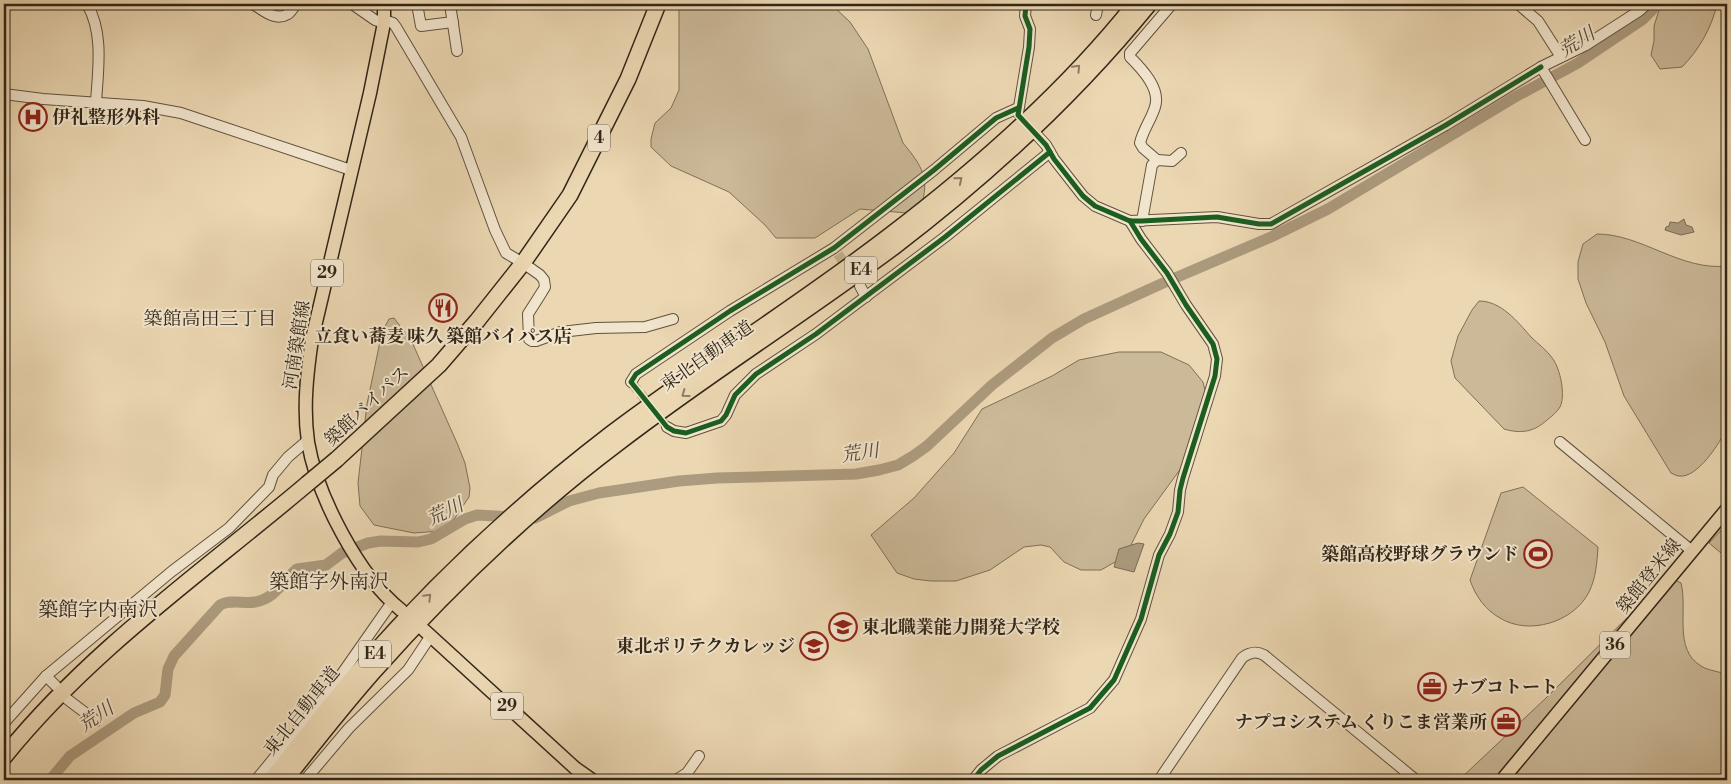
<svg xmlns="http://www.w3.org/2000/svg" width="1731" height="784" font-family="'Libre Bodoni','Noto Serif JP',serif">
<rect width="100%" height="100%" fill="#ebd7b2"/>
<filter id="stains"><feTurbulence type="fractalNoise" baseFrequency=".004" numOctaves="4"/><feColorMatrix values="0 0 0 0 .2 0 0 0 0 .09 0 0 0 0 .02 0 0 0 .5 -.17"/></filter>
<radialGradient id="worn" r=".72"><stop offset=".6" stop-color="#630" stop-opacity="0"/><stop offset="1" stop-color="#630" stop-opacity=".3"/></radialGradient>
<g fill="#cbb998" stroke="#7e7058">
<path d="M679 4H831L850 22 868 49 903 143C922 166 930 178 921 207L907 213 860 209 815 238H776L765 225 729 192 671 166 651 147V139L655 123 671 108 679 90Z"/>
<path d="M1661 4H1717C1712 27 1699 50 1682 67L1660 69 1651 55 1654 41V26Z"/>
<path d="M1597 234C1642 234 1680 271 1727 266V427C1721 442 1697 479 1679 476 1676 476 1674 474 1671 473L1624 396 1605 342 1586 303 1578 279V262L1583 244Z"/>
<path d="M1479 301C1501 301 1517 321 1531 337 1538 344 1547 350 1553 359 1560 369 1566 395 1560 407 1557 412 1551 417 1547 420 1534 432 1521 434 1504 429L1455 378 1451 361 1458 336 1472 310Z"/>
<polygon points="394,318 412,342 457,443 465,463 470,488 469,497 455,518 440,531 414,533 374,525 360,506 358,483 367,404 382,332 389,319"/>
<polygon points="1119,352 1161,352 1189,365 1203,382 1209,407 1198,445 1144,519 1127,553 1115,562 1101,570 1081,570 1064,562 1050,547 1041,545 1024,547 990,570 956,581 931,581 914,579 897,573 871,535 914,498 954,453 982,409 1052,376 1079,360"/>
<path d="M1523 487 1598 547C1597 562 1596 578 1589 592 1574 622 1529 636 1500 618 1485 610 1475 595 1470 580L1501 493Z"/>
<polygon points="1727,524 1727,558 1709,543"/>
<path d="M1673 579 1681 583C1688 610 1673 649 1701 666 1709 671 1719 671 1727 675V780H1459L1546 698 1650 595Z"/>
</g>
<g fill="#ac9b7e" stroke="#7b6c55">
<polygon points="1684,219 1686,225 1692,227 1694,232 1681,235 1665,230 1666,227 1669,226 1670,222 1678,223"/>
<polygon points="1138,543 1144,544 1134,572 1114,567 1119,549"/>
</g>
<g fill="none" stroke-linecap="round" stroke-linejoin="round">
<path stroke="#ac9b7e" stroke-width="11" d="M50 780 70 756 134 713 160 702 165 695 168 669 174 656 220 605C230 599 244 604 255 602 275 599 283 581 297 569L326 565 342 553 368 543 381 541 418 542 431 539 465 519 477 515 535 518 569 501 599 493 679 481 717 478 856 474 879 470 898 465 913 456 927 446 992 385 1052 338 1084 319 1161 284 1271 237 1328 209 1515 97 1578 63 1642 20 1658 4"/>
<g stroke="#c6b493" stroke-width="10" stroke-dasharray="10 5" stroke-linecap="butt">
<polyline points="838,254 850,272"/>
<polyline points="631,382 667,427"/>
</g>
<defs>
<g id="minor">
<path d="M87 4C104 33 98 70 96 102"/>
<path d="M253 4C263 10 275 22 288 14 291 12 294 7 296 4"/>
<polyline points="352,4 375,20 384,23"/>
<polyline points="417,4 421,26 453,22"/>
<polyline points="450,4 457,51"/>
<polyline points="1518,4 1538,21 1561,57"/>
<polyline points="1096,15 1098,4"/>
<polyline points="384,20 393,23 396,27 461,137 495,230 506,253 523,263 540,275 544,280 545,287 542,292 528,314 529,339 532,341 536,341 561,332 596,328 645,327 673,319"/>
<polyline points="4,94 43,99 143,106 181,113 351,170"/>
<polyline points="1018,113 1029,47 1030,29 1025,16 1026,4"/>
<polyline points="1035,133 1046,145 1054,159 1083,196 1095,206 1130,221 1217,217 1259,224 1271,224 1446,125 1541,67"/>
<polyline points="1585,140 1541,67 1586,45 1639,11 1647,4"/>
<path d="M1157 160 1143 148 1140 143C1143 130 1151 120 1155 107 1161 89 1142 69 1130 57V53L1172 4"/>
<polyline points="1142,221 1152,165 1157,160 1172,161 1181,153"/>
<polyline points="860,286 866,297"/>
<polyline points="631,382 636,374 730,311 834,248 934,170 996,118 1018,108"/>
<polyline points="667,427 674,431 686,433 721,421 726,415 735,395 756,374 816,334 945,237 1050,152"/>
<polyline points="1560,442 1692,551"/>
<polyline points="46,676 56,686"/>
<polyline points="67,699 96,721"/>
<polyline points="4,723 46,676 171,572 229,528 269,487 273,475 288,457 308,440"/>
<polyline points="256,780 334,685 392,602"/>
<polyline points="305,780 349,728 408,670 430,637"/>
<polyline points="676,780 687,773 699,756"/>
<polyline points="973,780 981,770 998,756 1090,708 1114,680 1141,619 1159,555 1170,534 1178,512 1180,490 1183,478 1215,376 1217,359 1213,344 1186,305 1167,273 1141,239 1130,221"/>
<path d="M1159 780 1242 658C1250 652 1256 651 1264 655L1416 780"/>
</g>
<g id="major">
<path d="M384 4V23L370 93 312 339C307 373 303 408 308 442 317 496 359 576 401 610"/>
<polyline points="424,630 575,768 592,780"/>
<polyline points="1502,780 1727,509"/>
</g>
<g id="highway">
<polyline points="337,459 439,365 477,321 523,263 570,195 628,79 658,4"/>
<path d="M4 757C90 650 203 572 307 484"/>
<path d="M271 780C301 742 331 703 363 666 437 581 521 503 611 434 701 366 798 306 888 237 976 170 1066 91 1135 4"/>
<path d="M285 780C314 743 343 706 374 671 448 588 529 510 618 443 708 374 804 314 895 246 988 175 1075 95 1149 4"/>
</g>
</defs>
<use href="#minor" stroke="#60523e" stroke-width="12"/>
<use href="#major" stroke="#312618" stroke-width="15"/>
<use href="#highway" stroke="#312618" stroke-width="18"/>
<use href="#minor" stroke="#f2e5cd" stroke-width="10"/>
<use href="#major" stroke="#ebd7b2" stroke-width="12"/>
<use href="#highway" stroke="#ebd7b2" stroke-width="15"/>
<defs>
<polyline id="highway-bridge" points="307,484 337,459"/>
</defs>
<use href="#highway-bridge" stroke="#312618" stroke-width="18" stroke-linecap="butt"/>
<use href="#highway-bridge" stroke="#ebd7b2" stroke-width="15"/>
<defs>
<g id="cycleway">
<polyline points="1026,4 1025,16 1030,29 1029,47 1018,115 1046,145 1054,159 1083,196 1095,206 1130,221 1142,221 1217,217 1259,224 1271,224 1446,125 1541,67"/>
<polyline points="1018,108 996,118 934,170 834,248 730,311 636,374 631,382 667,427 674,431 686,433 721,421 726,415 735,395 756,374 816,334 945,237 1050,152"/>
<polyline points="973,780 981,770 998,756 1090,708 1114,680 1141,619 1159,555 1170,534 1178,512 1180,490 1183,478 1215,376 1217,359 1213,344 1186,305 1167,273 1141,239 1130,221"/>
</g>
</defs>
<use href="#cycleway" stroke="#f2e5cd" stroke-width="8"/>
<use href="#cycleway" stroke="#1b5e20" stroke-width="5"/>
</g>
<defs><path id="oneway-chevron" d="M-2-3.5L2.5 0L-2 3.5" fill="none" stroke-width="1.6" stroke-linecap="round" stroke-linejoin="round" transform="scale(1.25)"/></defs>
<g stroke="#8e7e65">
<use href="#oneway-chevron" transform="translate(1077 68) rotate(-46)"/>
<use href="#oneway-chevron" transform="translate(959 180) rotate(-40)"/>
<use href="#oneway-chevron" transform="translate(685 394) rotate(144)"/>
<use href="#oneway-chevron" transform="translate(428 597) rotate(-45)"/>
</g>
<defs>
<symbol id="hospital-ring" viewBox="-11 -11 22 22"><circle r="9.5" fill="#f2e5cd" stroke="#8f2418" stroke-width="1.5"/><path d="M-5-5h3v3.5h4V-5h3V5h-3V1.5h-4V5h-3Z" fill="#8f2418"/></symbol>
<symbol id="restaurant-ring" viewBox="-11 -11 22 22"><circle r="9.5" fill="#f2e5cd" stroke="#8f2418" stroke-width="1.5"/><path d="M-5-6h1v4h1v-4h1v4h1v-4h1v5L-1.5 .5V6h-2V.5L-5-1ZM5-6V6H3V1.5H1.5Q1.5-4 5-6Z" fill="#8f2418"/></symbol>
<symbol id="stadium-ring" viewBox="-11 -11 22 22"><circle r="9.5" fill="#f2e5cd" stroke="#8f2418" stroke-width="1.5"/><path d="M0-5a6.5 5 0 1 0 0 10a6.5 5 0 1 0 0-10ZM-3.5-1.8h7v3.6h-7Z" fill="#8f2418"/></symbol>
<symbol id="university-ring" viewBox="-11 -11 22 22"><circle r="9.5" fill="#f2e5cd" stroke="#8f2418" stroke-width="1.5"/><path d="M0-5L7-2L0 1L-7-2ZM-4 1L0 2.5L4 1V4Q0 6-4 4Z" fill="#8f2418"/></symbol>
<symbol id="office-ring" viewBox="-11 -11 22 22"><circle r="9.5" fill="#f2e5cd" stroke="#8f2418" stroke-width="1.5"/><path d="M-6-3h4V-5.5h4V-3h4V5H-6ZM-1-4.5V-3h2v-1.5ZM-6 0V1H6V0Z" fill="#8f2418"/></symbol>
</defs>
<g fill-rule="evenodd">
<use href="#hospital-ring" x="17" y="101" width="32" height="32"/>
<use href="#restaurant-ring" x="427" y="292" width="32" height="32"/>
<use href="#stadium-ring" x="1522" y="538" width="32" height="32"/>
<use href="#university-ring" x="827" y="611" width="32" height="32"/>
<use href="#university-ring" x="798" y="630" width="32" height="32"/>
<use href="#office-ring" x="1416" y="671" width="32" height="32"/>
<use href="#office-ring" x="1490" y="706" width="32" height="32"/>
</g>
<g text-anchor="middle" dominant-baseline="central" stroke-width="4" stroke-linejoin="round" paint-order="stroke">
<g fill="#f2e5cd" stroke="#6b5f4e" stroke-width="1">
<rect x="588" y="124.5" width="22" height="27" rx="4"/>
<rect x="845" y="256.5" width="32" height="27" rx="4"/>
<rect x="311" y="259.5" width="32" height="27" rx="4"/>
<rect x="1600" y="631.5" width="30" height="27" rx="4"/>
<rect x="359" y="640.5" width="32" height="27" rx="4"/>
<rect x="491" y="692.5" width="32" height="27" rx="4"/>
</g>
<g font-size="16" font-weight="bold" fill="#312618">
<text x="599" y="138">4</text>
<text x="861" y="270">E4</text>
<text x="327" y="273">29</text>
<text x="1615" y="645">36</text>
<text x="375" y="654">E4</text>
<text x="507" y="706">29</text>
</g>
<g font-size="18" font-weight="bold" fill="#312618" stroke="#f2e5cd" text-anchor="start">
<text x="52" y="117">伊礼整形外科</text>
<text x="443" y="336" text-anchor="middle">立食い蕎麦 味久 築館バイパス店</text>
<text x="1519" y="554" text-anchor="end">築館高校野球グラウンド</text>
<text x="862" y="627">東北職業能力開発大学校</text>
<text x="795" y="646" text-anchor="end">東北ポリテクカレッジ</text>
<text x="1451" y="687">ナブコトート</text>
<text x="1487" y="722" text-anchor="end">ナプコシステム くりこま営業所</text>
</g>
<g font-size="18" fill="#312618" stroke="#f2e5cd">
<text transform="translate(297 345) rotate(-81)">河南築館線</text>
<text transform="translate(707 356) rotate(-35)">東北自動車道</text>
<text transform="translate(367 406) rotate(-43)">築館バイパス</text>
<text transform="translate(1649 576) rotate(-51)">築館登米線</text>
<text transform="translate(302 711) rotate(-51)">東北自動車道</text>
</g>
<g font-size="19" font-style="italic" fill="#564937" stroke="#f2e5cd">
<text transform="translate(1577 42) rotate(-32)">荒川</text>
<text transform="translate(860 453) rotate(-8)">荒川</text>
<text transform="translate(445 512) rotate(-26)">荒川</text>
<text transform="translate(96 717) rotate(-34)">荒川</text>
</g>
<g font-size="19" fill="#312618" stroke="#f2e5cd">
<text x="210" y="319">築館高田三丁目</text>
</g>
<g font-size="20" fill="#312618" stroke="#f2e5cd">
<text x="329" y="582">築館字外南沢</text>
<text x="98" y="610">築館字内南沢</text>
</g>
</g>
<rect width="1731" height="784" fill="none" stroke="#ebd7b2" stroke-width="20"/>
<rect x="5" y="5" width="1721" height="774" fill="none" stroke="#312618" stroke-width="2.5"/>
<rect x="10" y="10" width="1711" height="764" fill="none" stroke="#312618"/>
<rect width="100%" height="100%" filter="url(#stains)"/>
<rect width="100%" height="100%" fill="url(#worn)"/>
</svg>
